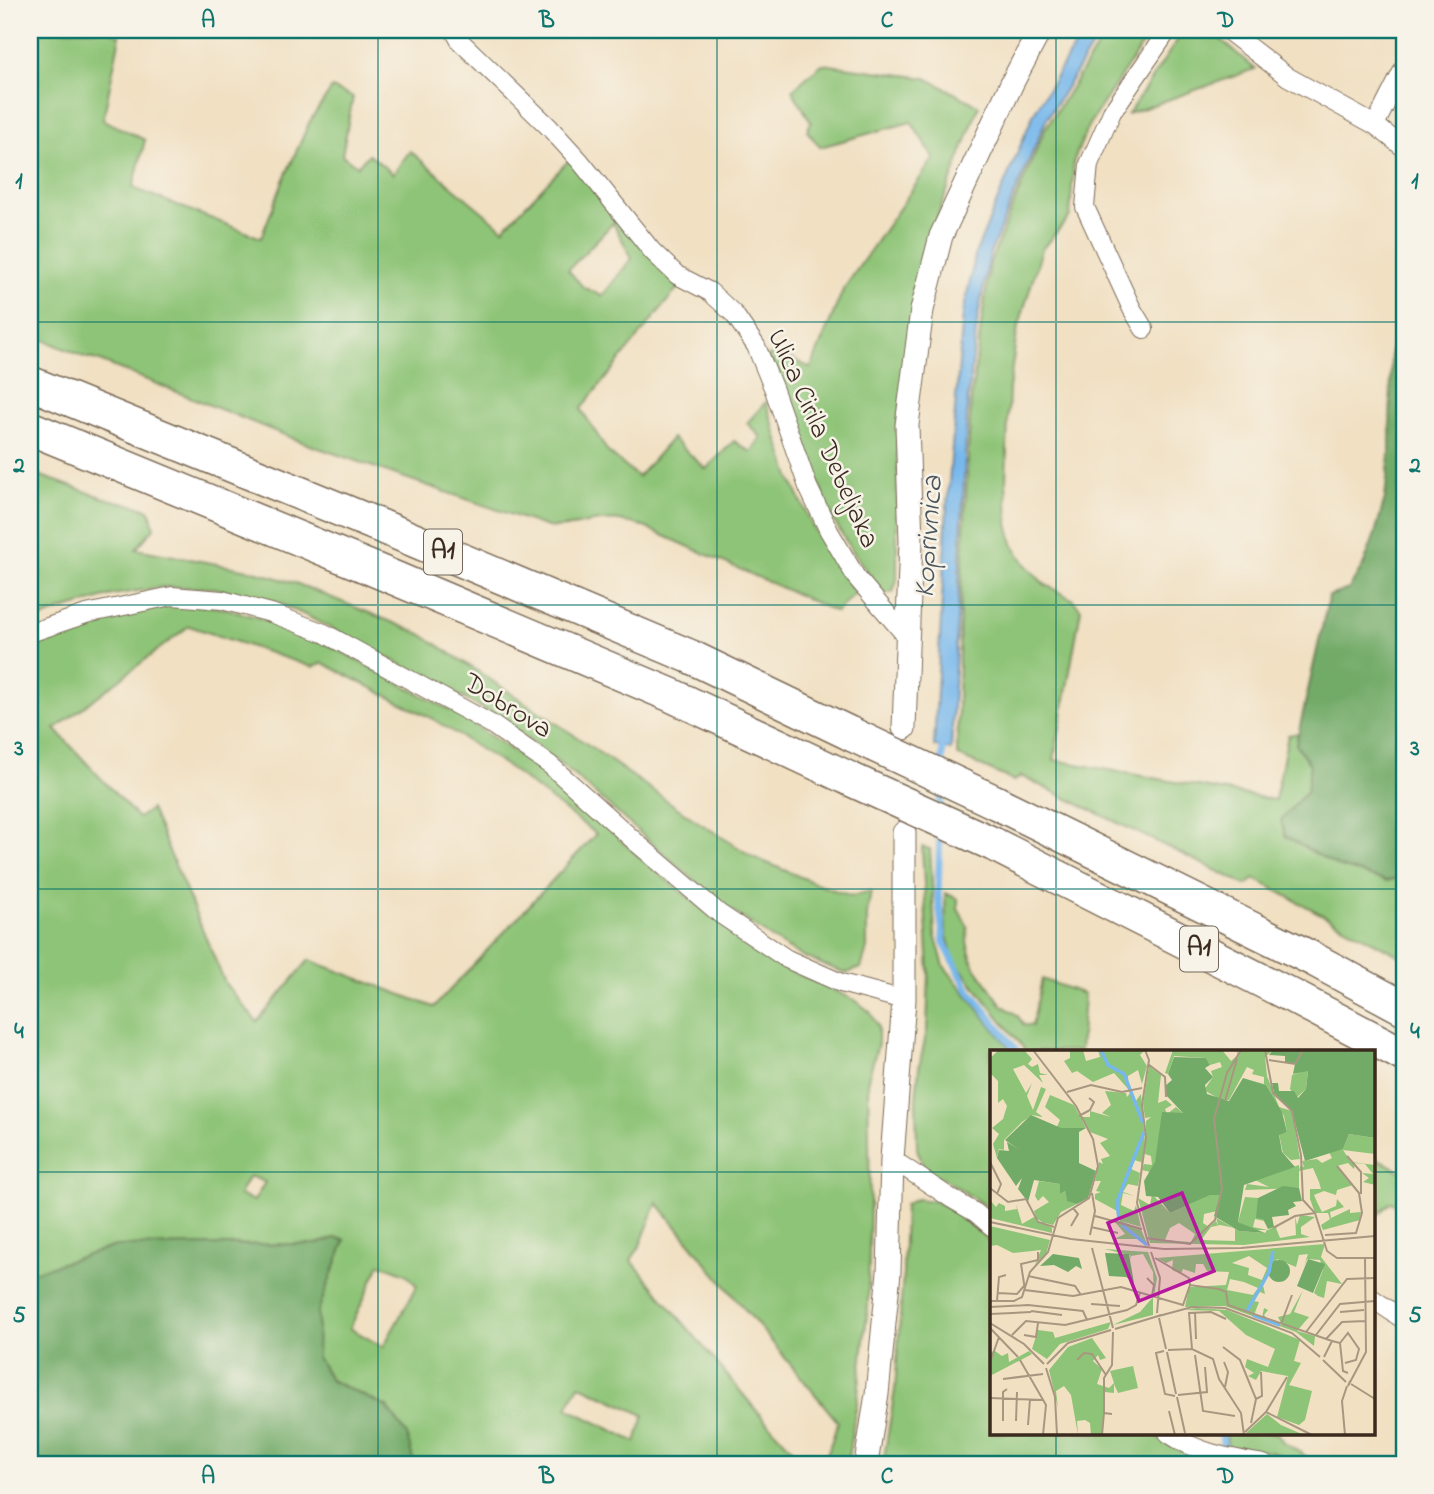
<svg xmlns="http://www.w3.org/2000/svg" width="1434" height="1494" font-family="'Indie Flower',sans-serif">
<rect width="100%" height="100%" fill="#f7f3e8"/>
<filter id="ink" filterUnits="userSpaceOnUse"><feTurbulence type="fractalNoise" baseFrequency=".0143" numOctaves="2"/><feDisplacementMap in="SourceGraphic" scale="14" xChannelSelector="R" yChannelSelector="G"/><feConvolveMatrix kernelMatrix="1 2 1 2 8 2 1 2 1" color-interpolation-filters="sRGB"/></filter>
<filter id="wash" filterUnits="userSpaceOnUse"><feTurbulence type="fractalNoise" baseFrequency=".00686" numOctaves="4" result="noise"/><feDisplacementMap in="SourceGraphic" scale="28" xChannelSelector="R" yChannelSelector="G"/><feGaussianBlur stdDeviation="1.57" result="paint"/><feColorMatrix in="noise" values="0 0 0 0 0 0 0 0 0 0 0 0 0 0 0 0 0 1.4 0 .05"/><feComposite in="paint" operator="in"/></filter>
<g filter="url(#wash)">
<rect width="100%" height="100%" fill="#f1e0c2"/>
<g fill="#8ec477" stroke="#64774a" stroke-width="2" fill-rule="evenodd">
<path d="M30 30H107L120 36 103 120 145 140 133 188 261 238 283 181 310 121 332 88 353 97 342 155 357 166 369 154 393 174 410 151 503 229 569 160 680 285 581 409 608 452 638 477 672 438 706 469 734 441 751 452 761 437 747 423 766 402 791 480 815 531 855 593 836 612 642 526C629 522 616 519 603 521 583 522 566 530 547 527L307 444 97 360 84 357 30 334ZM613 223 632 258 602 296 583 287 568 270Z"/>
<polygon points="1108,30 1152,30 1088,126 1074,160 1070,216 1042,249 1017,332 1009,388 1006,481 1008,524 1013,544 1025,564 1044,584 1072,599 1081,609 1054,760 1275,800 1288,735 1298,733 1296,744 1310,765 1307,791 1281,820 1285,836 1338,866 1386,881 1404,877 1404,958 1255,879 1246,885 1021,776 1014,781 957,755 960,611 971,398 990,263 1007,220 1045,129"/>
<polygon points="1184,30 1210,30 1255,69 1128,114"/>
<polygon points="822,64 926,78 979,106 928,242 897,426 897,580 893,592 883,594 849,546 831,516 804,443 767,356 780,354 811,368 843,290 934,158 911,122 820,147 807,131 811,122 792,90"/>
<polygon points="30,472 104,498 145,508 150,511 154,528 136,549 254,571 298,584 421,634 574,735 689,816 753,857 822,886 852,896 871,891 867,914 867,949 861,968 847,973 834,969 802,956 782,945 719,902 568,770 497,716 385,656 309,617 277,602 214,588 163,587 112,595 59,611 30,623"/>
<path d="M193 604 228 609 263 619 314 637 459 715 525 759 583 806 647 864 729 930 782 967 855 1000 870 1012 878 1026V1044L868 1079 870 1203 868 1306 857 1402 847 1464H824L838 1422 657 1203 639 1248 631 1260 761 1416 806 1464H414L387 1407 331 1380 317 1357 318 1311 345 1239 335 1238 316 1244 116 1246 30 1273V639L61 628 151 606ZM189 626 312 667 323 663 433 719 508 767 596 834 434 1007 309 960 257 1022 226 985 151 809 138 818 55 729ZM249 1176 265 1182 254 1201 239 1195ZM380 1264 406 1274 417 1286 383 1347 350 1328ZM579 1385 644 1415 636 1442 567 1408Z"/>
<polygon points="922,847 930,849 935,935 944,966 1012,1051 991,1051 991,1210 948,1181 930,1173 923,1165 917,1149 916,1099 919,1068 927,1030 929,973"/>
<polygon points="945,893 958,899 958,909 968,927 967,942 973,964 1002,1005 1017,1015 1024,1025 1032,1026 1042,979 1084,994 1080,1051 1026,1051 954,960 946,933"/>
<polygon points="1373,1156 1404,1173 1404,1210 1391,1202 1373,1219"/>
<path d="M916 1199 934 1201 956 1212 991 1242V1433H1152C1173 1450 1195 1458 1221 1464H883L895 1390 903 1274 905 1205Z"/>
<polygon points="1226,1433 1277,1433 1283,1442 1307,1457 1303,1463 1271,1452 1228,1450"/>
</g>
<g fill="#72aa68" stroke="#566a43" stroke-width="2">
<polygon points="1404,328 1404,877 1386,881 1338,866 1285,836 1281,820 1307,791 1310,765 1296,744 1329,596 1349,589 1363,566 1375,534 1385,498 1390,453 1391,347"/>
<polygon points="335,1238 345,1240 318,1311 317,1357 331,1381 387,1407 407,1435 414,1464 30,1464 30,1273 116,1246 316,1244"/>
</g>
<polygon fill="#77b8ec" stroke="#597185" stroke-width="2" points="1084,30 1102,30 1046,120 990,253 978,316 968,397 951,750 934,746 947,507 963,314 976,252 1034,113"/>
<g fill="none" stroke-linecap="round" stroke-linejoin="round">
<g stroke="#77b8ec" stroke-width="7">
<polyline points="942,766 943,740"/>
<polyline points="940,812 941,785"/>
<polyline points="940,830 938,895 944,943 968,989 1017,1051"/>
<polyline points="1222,1433 1224,1457"/>
</g>
</g>
</g>
<g filter="url(#ink)">
<g fill="none" stroke-linecap="round" stroke-linejoin="round">
<defs>
<g id="minor">
<polyline points="454,30 460,41 549,127 580,161 652,251 677,275 710,292 734,314 756,346 774,390 808,487 829,531 856,577 906,636"/>
<polyline points="1227,30 1288,77 1375,125 1404,148"/>
<polyline points="1375,125 1404,68"/>
<polyline points="1144,329 1132,309 1085,207 1089,164 1112,112 1168,30"/>
<polyline points="30,633 86,614 172,596 222,600 271,613 324,633 491,724 550,765 638,844 720,914 787,959 841,983 904,1000"/>
<polyline points="892,1159 952,1199 976,1213 991,1226"/>
<polyline points="1373,1299 1404,1320"/>
<path d="M1168 1433C1197 1453 1230 1458 1264 1464"/>
</g>
<g id="tertiary">
<polyline points="904,728 911,541 907,425 922,310 941,236 1012,83 1040,30"/>
<polyline points="866,1464 877,1394 889,1272 892,1159 904,1000 904,833"/>
</g>
<g id="motorway">
<polyline points="30,383 390,530 689,656 851,734"/>
<polyline points="30,428 373,569 671,695 850,779"/>
<polyline points="995,802 1313,959 1404,1008"/>
<polyline points="993,844 1292,996 1404,1055"/>
</g>
</defs>
<use href="#minor" stroke="#7b6a57" stroke-width="20"/>
<use href="#tertiary" stroke="#7b6a57" stroke-width="25"/>
<use href="#motorway" stroke="#7b6a57" stroke-width="36"/>
<use href="#minor" stroke="#fff" stroke-width="18"/>
<use href="#tertiary" stroke="#fff" stroke-width="23"/>
<use href="#motorway" stroke="#fff" stroke-width="33"/>
<defs>
<g id="motorway-bridge">
<polyline points="851,734 995,802"/>
<polyline points="850,779 993,844"/>
</g>
</defs>
<use href="#motorway-bridge" stroke="#7b6a57" stroke-width="36" stroke-linecap="butt"/>
<use href="#motorway-bridge" stroke="#fff" stroke-width="33"/>
</g>
</g>
<path fill="none" stroke="#0f766e" stroke-width="2" stroke-opacity="0.55" d="M378 30V1464M717 30V1464M1056 30V1051M30 322H1404M30 605H1404M30 889H1404M30 1172H991M1373 1172H1404M1056 1433V1464"/>
<g text-anchor="middle" dominant-baseline="central" stroke-width="5" stroke-linejoin="round" paint-order="stroke">
<g fill="#f7f3e8" stroke="#73665b" stroke-width="2">
<rect x="424" y="529.5" width="38" height="45" rx="5"/>
<rect x="1180" y="926.5" width="38" height="45" rx="5"/>
</g>
<g font-size="26" font-weight="bold" fill="#3b2a1e">
<text x="443" y="552">A1</text>
<text x="1199" y="949">A1</text>
</g>
<g font-size="28" fill="#3b2a1e" stroke="#f7f3e8">
<text transform="translate(822 439) rotate(66)">Ulica Cirila Debeljaka</text>
<text transform="translate(507 707) rotate(32)">Dobrova</text>
</g>
<g font-size="30" font-style="italic" fill="#4d555c" stroke="#f7f3e8">
<text transform="translate(930 537) rotate(-86)">Koprivnica</text>
</g>
</g>
<g transform="translate(990 1050)">
<rect width="385" height="385" fill="#f1e0c2"/>
<path d="M9 0H34L42 9 38 14 42 17 48 14 50 23 58 25H49L53 33 34 15 23 19 36 43 42 33 37 46 43 60 51 37 56 39 46 62 53 67 42 65 32 72 14 90V100L9 99 7 108 3 94 9 84 2 78 13 69 17 56 13 49 8 53V31L0 23V8ZM80 0H93L96 11 110 7 108 0H155L150 5 157 16 152 34 148 20 138 26 139 40 124 23 103 32 87 21 82 23 74 11 80 8ZM183 0H232L241 11 248 5 246 0 249 4V0H283L275 7 277 26 289 57 302 61 310 109 301 110 293 103 289 84 297 82 294 66 276 35 264 31 274 34V27L262 24 264 20 257 17 239 50H231L214 40 223 27 221 21 232 17 230 12 220 15 216 8 184 6 178 24 175 23ZM159 16 171 25 168 53 176 50 182 55 175 59 177 64 186 57 193 63 178 65 172 62 171 87 164 117 160 122 152 120 154 114 162 115 161 106 155 104 156 71 161 67 155 68 153 54ZM318 20 316 39 306 48 300 39 302 25ZM115 41 136 43 137 47 142 41 145 52 151 44 155 92 151 118V112L144 110 141 119 150 123 148 136 138 134 133 142 145 146 133 143 131 155 144 161 146 155 151 177 131 171 151 179 158 196 149 189H124L135 184 125 172 130 171 127 161 105 149V144L111 142 106 141 111 131H105L109 112 113 114 111 109 120 106 110 93 118 89 100 82 90 67H100V61L121 67 112 63 121 55ZM60 45 84 55 96 78 77 79 80 82 72 87 66 79 70 70 55 57ZM359 84 385 88V104L353 100 361 112 385 115V135L373 132 379 128 372 123 383 124 375 114 365 113 364 119 358 113 347 116 363 135 347 140 346 145 334 141 324 145 327 152 332 162 346 156 347 149 354 157 340 162 341 168 360 159V163L371 162 370 170 333 180 331 175 340 169 338 163H325L320 149V139H331L329 132 323 118 309 121 310 116 314 117 312 111 327 109 332 113 342 108 339 102 353 99ZM309 115V138L255 140 257 134 279 137 265 130ZM49 131 70 134V144L75 141 77 150 87 154 71 162 63 175 47 171 44 161 59 152 53 146 48 151 45 146ZM162 144 180 163 219 145H230L227 161 214 164 213 173 219 177 226 171 229 177 226 168 249 181 275 183 277 180H264L248 172 255 147 268 148 274 171 265 169 263 177 278 180 291 173 286 178 290 188 306 185 305 166 307 175 310 165 325 167 311 177V184L320 187 254 195 160 193 148 148 160 155ZM189 173 205 184 201 192 175 190 180 178ZM230 175 245 178V191L211 190 221 177ZM0 150 6 157 9 153 15 156V161L27 159 26 154 32 174 44 167 62 178V183L0 168ZM0 176 60 190 56 204 45 214 51 200 23 203 7 195 0 196ZM335 194 331 207 352 234 337 231 334 248 328 246 324 243 333 220 330 210 317 209 314 216 318 204 309 205 306 217 287 209 273 235 275 244 270 242 263 251 269 252 264 265 272 268 274 258 278 260 274 265 279 271 292 275 288 267 300 264 313 240 304 262 319 267 307 281 325 286 324 296 306 282 235 256 195 257 199 237 236 235 239 222 217 221 213 214H206L205 223 193 219 191 224 182 220 183 210 176 213 167 208ZM259 206 277 218 272 230 258 225 259 218 242 213ZM240 229 254 232 268 238 263 245 237 240ZM114 199 158 202 167 228 164 246 163 222 153 204 141 206V210L140 205ZM163 247V265L123 275 150 262ZM207 258 237 260 310 290 304 311 311 313 299 335 322 341 315 370 309 375 287 367 298 326 271 321 266 330 258 326 264 323 255 317 257 309 278 317 285 299 256 285 229 261 195 260ZM121 272 118 279 70 294 57 309 42 299 48 280 63 282 65 288ZM102 288 116 308 110 310 108 305 103 311 112 319 107 334 119 338 124 333 120 321 143 316 148 338 128 343 124 334V343L115 342 112 385H101L100 373 95 370 87 371 88 385 81 345 74 336 66 341 68 358 59 320 78 297ZM5 301 12 306 18 303 19 312 39 301 42 304 0 326V302ZM277 364 291 375 314 385 256 383Z" fill="#8ec477" fill-rule="evenodd"/>
<path d="M283 0H385V88L359 84 353 99 315 111 302 61 284 43 282 33H288L289 41H304L308 48 316 39 318 21 303 24 305 14 295 12V6L279 5ZM184 7 216 8 220 15 215 18 223 27 215 35 217 44 239 51 253 28 276 35 292 62 297 82 289 85 292 102 305 117 254 135 248 172 275 183 249 181 224 166 230 145H220L180 163 168 147 156 146 154 131 165 112 172 62 193 63 175 44V36L182 30 178 24ZM41 65 71 78H96L89 82V113L106 121 98 148 87 154 77 151 75 141 70 144V134L44 130 38 152 28 139 32 128 26 136 7 108 9 100 19 101 17 92 30 100 15 90ZM293 136 309 138 312 151 303 152 306 156 298 160 299 165 282 167 284 177 278 179 273 169 266 168 268 148ZM115 203 139 204 144 233 136 227 119 226ZM63 204 89 208 92 219 86 216 78 222 64 215 50 216ZM318 209 335 214 323 243 307 236ZM278 221a11 11 0 1 1 22 0a11 11 0 1 1-22 0Z" fill="#72aa68"/>
<path fill="none" stroke="#77b8ec" stroke-width="3.5" d="M111 0 118 15 134 24 153 73M129 170 127 152 154 82M132 175 157 195M257 261 279 222 283 201M263 265 290 275"/>
<path fill="none" stroke="#a89780" stroke-width="2" d="M155 0 159 10 152 55 156 88 147 153 159 196M275 0 283 43 302 61 311 105 313 150 325 163 337 201 347 208H385M279 10 305 14 313 0M158 14 175 27 176 47M77 42 101 35 132 42 152 38M235 51 247 9M89 66 100 60 104 52 99 48M357 106 371 122V144M0 112 11 134 7 144M0 138 18 152 36 149 48 172 64 177M105 166 152 179M0 172 81 189 174 199 251 198 385 186M81 176 88 164 83 158M101 177 128 183M283 178 305 166 325 163M100 185 105 161 102 143M335 185 366 183 372 163 369 143 347 116M156 188 200 194 225 170 232 138 224 69 237 23 251 0M102 198 123 278M48 202V210L31 214 35 240 83 246 131 237 193 255 200 235 229 239 236 242 238 255 342 291M161 202 170 228 167 263M165 208 199 228 200 235M38 226 85 236 91 245M157 228 164 235 162 246M8 243 27 244 34 236M0 251H24L32 247 40 222 58 202 68 168 99 148 108 116 103 89 86 56 43 0M7 251 9 227 16 225M101 254 130 256M0 257 38 255 93 261 97 270M41 261 72 265M205 262 206 289M350 262 374 260M0 264 41 262M171 265 165 267 202 257 235 258 302 283 330 307M169 268 176 299M0 273 34 294 54 314M291 274 302 245M0 278 28 307M125 279 165 267M316 282 357 229 385 228M22 285 36 271 75 275 137 260 146 255 150 243M34 285 46 287 48 273M326 285 350 254 385 251M336 289 352 272 375 271M350 293 358 283 369 299 366 310 355 313M233 297 250 310 266 349 261 373M202 299 199 263 221 262 236 269M178 300 202 299 223 309 229 329 251 363 254 385M174 301 166 303 175 344 185 346M177 302 186 344M205 305 213 361 245 366M334 307 342 291 350 293 353 321 358 323M30 310 56 355 53 385M87 310 94 303 102 304 116 325M333 310 356 332M0 312 9 287M234 312 238 322 235 337M57 314 78 293 121 280M56 318 65 347 67 385M297 327 276 362 322 385M13 329 53 324M360 331 358 336 376 302 375 208M361 334 385 349M188 345 217 342 215 317M187 347 195 383M0 348 53 350M266 349 272 346 271 322M179 361 185 385M122 364 114 363V328L122 315 123 282M13 371V342L17 339M26 371 27 342M38 375 40 349M255 382 276 362M112 385 114 363M193 385H245M355 385 352 351 357 336"/>
<path fill="#b5179e" fill-opacity="0.15" stroke="#b5179e" stroke-width="3.5" d="M192 143 224 221 149 251 118 173Z"/>
<rect width="385" height="385" fill="none" stroke="#3b2a1e" stroke-width="3.5"/>
</g>
<rect width="1434" height="1494" fill="none" stroke="#f7f3e8" stroke-width="77"/>
<rect x="38" y="38" width="1358" height="1418" fill="none" stroke="#0f766e" stroke-width="2.5"/>
<g font-size="23" text-anchor="middle" font-weight="bold" fill="#0f766e">
<text x="208" y="27">A</text>
<text x="547" y="27">B</text>
<text x="887" y="27">C</text>
<text x="1226" y="27">D</text>
<text x="19" y="188">1</text>
<text x="1415" y="188">1</text>
<text x="19" y="472">2</text>
<text x="1415" y="472">2</text>
<text x="19" y="755">3</text>
<text x="1415" y="755">3</text>
<text x="19" y="1038">4</text>
<text x="1415" y="1038">4</text>
<text x="19" y="1322">5</text>
<text x="1415" y="1322">5</text>
<text x="208" y="1483">A</text>
<text x="547" y="1483">B</text>
<text x="887" y="1483">C</text>
<text x="1226" y="1483">D</text>
</g>
</svg>
